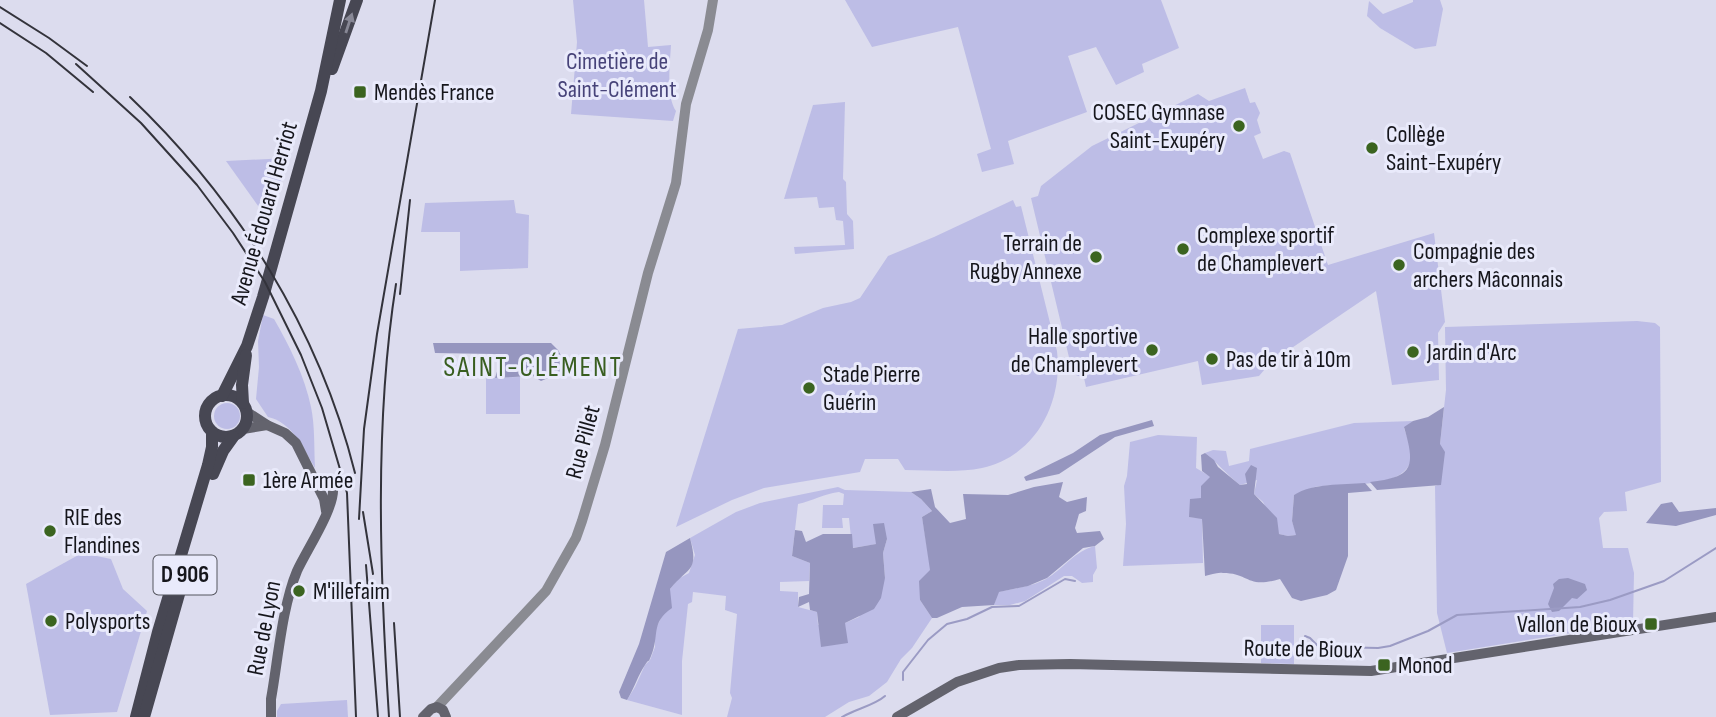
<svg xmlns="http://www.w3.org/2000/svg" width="1716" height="717" font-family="'Sofia Sans Condensed',sans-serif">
<rect width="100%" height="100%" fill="#dcdcee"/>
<g fill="#bdbde6" fill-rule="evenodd">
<path d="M573 0H644L648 47 671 45C670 62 666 97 676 111L673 121 571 114 577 42Z"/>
<polygon points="845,0 1161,0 1179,48 1142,64 1144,72 1116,85 1096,47 1068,56 1087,112 1008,141 1014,164 982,172 977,154 991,149 958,27 872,47"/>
<polygon points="1413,0 1440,0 1443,9 1436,46 1415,49 1380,28 1367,16 1369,1 1383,14 1413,2"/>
<polygon points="1245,88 1250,103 1255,102 1260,113 1257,120 1261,133 1254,136 1263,159 1284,151 1290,153 1328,265 1434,233 1445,322 1438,333 1439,380 1392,385 1376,291 1271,362 1259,376 1202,385 1198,361 1086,387 1084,378 1073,374 1031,198 1038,196 1041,186 1092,146 1198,94 1209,101"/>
<polygon points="845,102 843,179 846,182 847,214 853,221 854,249 795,254 794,247 845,245 843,221 836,220 834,207 819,208 817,197 784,199 813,105"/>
<polygon points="288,158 275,203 261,210 226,161"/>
<polygon points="514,200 516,213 529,215 528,268 460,271 460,232 421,232 425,203"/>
<path d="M1013 200 1016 207 1021 206 1057 351C1063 403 1036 456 982 468 958 473 930 470 905 470L898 459H865L860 472 764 488 732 500 676 527 738 329 782 325 823 308 851 302 860 298 888 256 934 237Z"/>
<path d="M263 315 274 319C289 345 305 377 311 407 315 426 314 448 315 468 304 449 292 422 268 417L256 399 259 367 258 341Z"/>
<polygon points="1637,321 1655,323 1660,327 1661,482 1625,492 1627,511 1604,512 1599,518 1603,548 1628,548 1634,573 1633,623 1447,653 1437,613 1435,486 1441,484 1440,444 1446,390 1445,327"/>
<polygon points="520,377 520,414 486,414 486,378"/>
<circle cx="227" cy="416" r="13"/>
<path d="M1413 421 1404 428C1407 437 1414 451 1411 460 1403 491 1341 482 1315 487 1308 489 1301 493 1294 495L1292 521 1297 535 1288 536 1279 534 1263 502 1254 494 1257 480 1240 485C1227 475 1217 462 1205 453L1213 450 1226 451 1229 466 1249 461 1250 449 1354 423Z"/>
<polygon points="1158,435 1197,437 1196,468 1211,477 1201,498 1189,517 1202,518 1203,563 1123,566 1126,524 1124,486 1127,476 1130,442"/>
<path d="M838 487 845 490 911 492 921 499 932 511 922 517 931 571 920 600 932 618 912 648 901 659 887 682 869 696 849 702 825 717H727L732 698 730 693 737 614 725 610 726 596 693 592 692 602 688 604 682 661V715L627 700 635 687 645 665 650 660 655 647V630L663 614 670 589 678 579 689 573 695 555 690 538 736 512 760 503ZM839 492 844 494 843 505H823L822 528H843L842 518H849L852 548 877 544 887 539 883 553 885 578 859 617 845 623 818 625 817 612 798 607V592L780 591V582L809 581 810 563 792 556 798 504C812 501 826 493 839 492Z"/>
<path d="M1095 546 1097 568 1093 575V582L1082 583 1072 576H1064L1025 601 1010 605H994L998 592C1014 588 1031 587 1046 579 1063 569 1076 550 1095 546Z"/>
<polygon points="82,553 111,559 123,589 147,611 117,712 50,715 26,584"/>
<polygon points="1261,625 1294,625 1294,664 1261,663"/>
<polygon points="347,700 348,717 277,717 277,711 281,704"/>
</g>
<g fill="#9696bf">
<polygon points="433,343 551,343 558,350 566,365 558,374 541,381 533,376 495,378 501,359 494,354 435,353"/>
<path d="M1444 407 1440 444 1445 452 1441 485 1377 490 1370 482C1413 477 1416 468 1404 427L1413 421 1428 417Z"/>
<polygon points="1152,420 1154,426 1115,437 1059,474 1026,481 1024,477 1073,453 1100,435"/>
<path d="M1205 453 1214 460 1218 467 1240 485 1247 484 1245 474 1251 465 1257 468 1254 494 1277 518 1279 534 1288 536 1296 535 1292 521 1294 495C1313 483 1342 485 1365 483L1372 491 1348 493V556L1336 590 1327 595 1301 601 1292 598 1280 579C1246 589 1250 573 1223 573 1217 572 1211 575 1205 576L1202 519 1189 517 1190 499 1201 498V486L1210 477 1202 471 1201 455Z"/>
<polygon points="1063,482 1059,497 1067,502 1087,497 1086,511 1079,514 1075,528 1077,533 1100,531 1104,539 1095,546 1083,548 1047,578 1028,586 999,592 994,605 962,607 937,618 932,618 920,600 919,581 930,570 922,517 932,511 921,499 911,492 931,489 935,507 950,523 966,519 963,494 1008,495 1034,487"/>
<polygon points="1672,502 1679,512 1716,508 1716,515 1676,526 1646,523 1661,504"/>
<polygon points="884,523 887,539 883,553 885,578 881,598 874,609 845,623 848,643 821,647 817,612 810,610 809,602 798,607 799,597 809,594 810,563 792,556 795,530 802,531 806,542 823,534 852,534 853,548 876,544 873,524"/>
<path d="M690 538C699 572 689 566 670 589L672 608C650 623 660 635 651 656 647 666 651 656 645 665 638 675 634 689 627 700L621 698 619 692 639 644 666 552Z"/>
<polygon points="1568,578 1585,584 1587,590 1577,599 1572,598 1559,611 1552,612 1548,604 1554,588 1553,584 1559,579"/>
</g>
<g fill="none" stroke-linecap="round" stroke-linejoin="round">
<g stroke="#9b9bc4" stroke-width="2">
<polyline points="1305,636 1310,638 1321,649 1335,647 1378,648 1390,646 1428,631 1457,615 1580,607 1610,600 1664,581 1716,548"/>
<polyline points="903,680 903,672 910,663 928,640 947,624 967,619 992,607 1019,606 1065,579 1075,581"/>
<path d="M842 717C856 709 875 705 885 696"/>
</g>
<polyline stroke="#8a8b92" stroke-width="10" points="437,707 546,591 576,538 582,521 605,445 648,273 676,183 686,104 708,30 713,0"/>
<g stroke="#63636d" stroke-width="10">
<polyline points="247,412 267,425 285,433 296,443 324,499 326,511"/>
<polyline points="243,429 267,425"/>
<path d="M271 717V699C278 660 282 607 297 571 306 551 335 508 333 488"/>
<polyline points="423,717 431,709 437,707 443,710 446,717"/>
<polyline points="897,717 957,682 999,668 1019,665 1070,664 1371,671 1716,617"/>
</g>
<g stroke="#474753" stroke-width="12">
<polyline points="332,69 357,0"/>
<circle cx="226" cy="416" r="21"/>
<polyline points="222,396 247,346 263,297 321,91 340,0"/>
<polyline points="243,403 242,385 246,355"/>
<polyline points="213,474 223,451 233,437"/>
<polyline points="136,717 158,632 208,465 212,447 212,432"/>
<polyline points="144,717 185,573"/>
</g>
<g stroke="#33333b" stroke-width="2">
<polyline points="0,7 49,38 87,66"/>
<polyline points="0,23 46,53 93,92"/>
<polyline points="76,64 141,123 197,185 233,233 265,282 301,355 322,408 347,493 356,717"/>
<path d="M130 97C237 199 319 329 355 473"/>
<polyline points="400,294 410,200"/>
<polyline points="363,512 373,574"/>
<polyline points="359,519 364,429 377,334 435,0"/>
<polyline points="366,565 378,717"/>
<polyline points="394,623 400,717"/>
<path d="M389 717C380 576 374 424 396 284"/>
</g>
</g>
<defs><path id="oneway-solid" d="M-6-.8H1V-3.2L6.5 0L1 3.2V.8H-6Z" transform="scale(1.75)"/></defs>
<use fill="#888896" href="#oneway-solid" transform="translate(349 23) rotate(-72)"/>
<g fill="#3b6420" stroke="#e9eafb" stroke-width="2.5">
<rect x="353" y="85" width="14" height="14" rx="3.5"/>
<circle cx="1239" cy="126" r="7"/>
<circle cx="1372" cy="148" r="7"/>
<circle cx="1183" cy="249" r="7"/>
<circle cx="1096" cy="257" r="7"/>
<circle cx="1399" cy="265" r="7"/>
<circle cx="1152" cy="350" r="7"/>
<circle cx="1413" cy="352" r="7"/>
<circle cx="1212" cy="359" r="7"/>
<circle cx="809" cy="388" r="7"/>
<rect x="242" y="473" width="14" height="14" rx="3.5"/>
<circle cx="50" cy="531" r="7"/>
<circle cx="299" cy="591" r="7"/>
<circle cx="51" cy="621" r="7"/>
<rect x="1644" y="617" width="14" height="14" rx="3.5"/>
<rect x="1377" y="658" width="14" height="14" rx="3.5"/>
</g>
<g text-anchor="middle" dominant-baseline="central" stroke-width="6" stroke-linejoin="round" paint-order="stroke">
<rect fill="#e9eafb" stroke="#55565f" stroke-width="2" x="153.5" y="555.5" width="63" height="39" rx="5"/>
<g font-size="23" font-weight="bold" fill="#16161c">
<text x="185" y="575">D 906</text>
</g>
<g font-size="24" fill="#474379" stroke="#e9eafb">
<text x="617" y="61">Cimetière de<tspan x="617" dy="28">Saint-Clément</tspan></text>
</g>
<g font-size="24" fill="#16161c" stroke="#e9eafb" text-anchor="start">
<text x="374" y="92">Mendès France</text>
<text x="1225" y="112" text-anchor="end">COSEC Gymnase<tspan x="1225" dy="28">Saint-Exupéry</tspan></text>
<text x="1386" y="134">Collège<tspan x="1386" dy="28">Saint-Exupéry</tspan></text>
<text x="1197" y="235">Complexe sportif<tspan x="1197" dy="28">de Champlevert</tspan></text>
<text x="1082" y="243" text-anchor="end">Terrain de<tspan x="1082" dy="28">Rugby Annexe</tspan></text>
<text x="1413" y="251">Compagnie des<tspan x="1413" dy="28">archers Mâconnais</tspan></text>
<text x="1138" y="336" text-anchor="end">Halle sportive<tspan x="1138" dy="28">de Champlevert</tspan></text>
<text x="1427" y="352">Jardin d'Arc</text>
<text x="1226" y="359">Pas de tir à 10m</text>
<text x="823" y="374">Stade Pierre<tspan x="823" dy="28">Guérin</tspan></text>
<text x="263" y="480">1ère Armée</text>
<text x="64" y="517">RIE des<tspan x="64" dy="28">Flandines</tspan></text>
<text x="313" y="591">M'illefaim</text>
<text x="65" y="621">Polysports</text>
<text x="1637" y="624" text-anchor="end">Vallon de Bioux</text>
<text x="1398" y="665">Monod</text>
</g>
<g font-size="24" fill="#16161c" stroke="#e9eafb">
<text transform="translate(264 213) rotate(-74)">Avenue Édouard Herriot</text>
<text transform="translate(583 442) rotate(-75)">Rue Pillet</text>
<text transform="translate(264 628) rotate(-79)">Rue de Lyon</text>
<text transform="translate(1303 649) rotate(1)">Route de Bioux</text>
</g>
<g font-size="28" letter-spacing="2" fill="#395e21" stroke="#e9eafb">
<text x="533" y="367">SAINT-CLÉMENT</text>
</g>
</g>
</svg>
